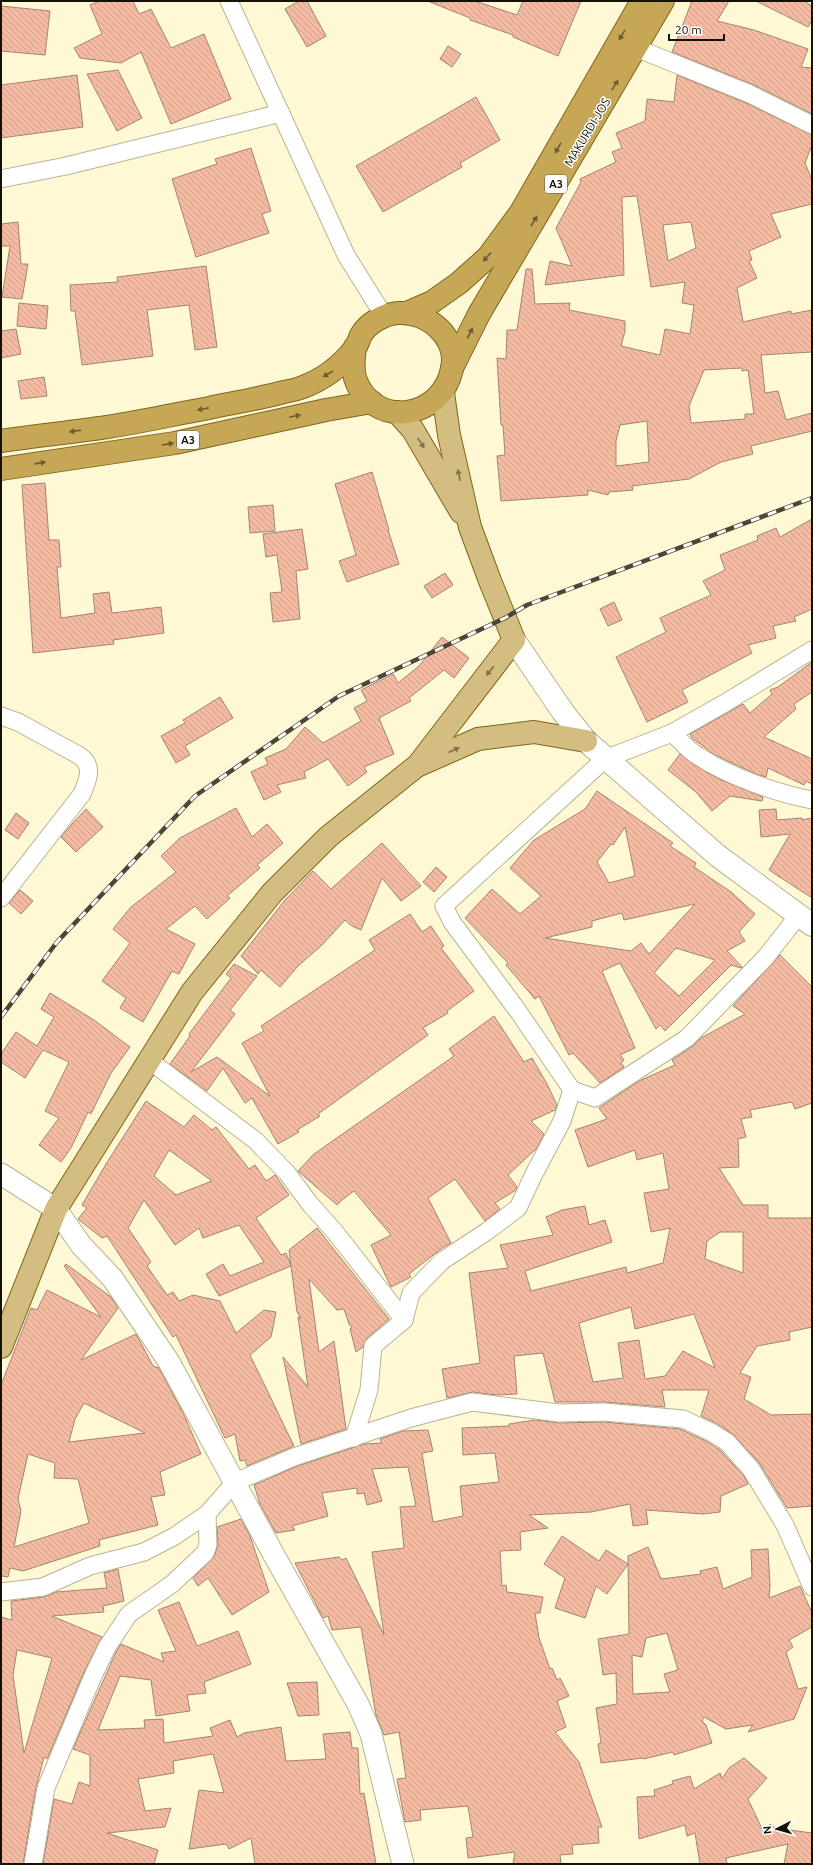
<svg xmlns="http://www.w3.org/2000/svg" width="813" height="1865" font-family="Ubuntu,sans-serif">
<defs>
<pattern id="building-back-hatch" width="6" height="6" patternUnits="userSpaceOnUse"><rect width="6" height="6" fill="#f5bba2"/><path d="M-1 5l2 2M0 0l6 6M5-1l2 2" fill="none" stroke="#d1a08a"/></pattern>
</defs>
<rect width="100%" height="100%" fill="#fff8d5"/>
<g fill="url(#building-back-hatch)" stroke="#a48375" fill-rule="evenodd">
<polygon points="100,1 133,1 139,14 151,9 171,48 204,34 231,99 171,124 141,52 121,63 80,58 74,48 102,34 90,5"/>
<polygon points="299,1 307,1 326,36 307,47 285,9"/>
<polygon points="475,1 517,15 523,1 581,1 558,56 513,37 513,35 470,20 470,18 430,2"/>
<polygon points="692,1 729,1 717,21 754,30 808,49 801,67 812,68 812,114 754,85 672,52"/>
<polygon points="756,1 804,1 812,6 812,20 808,27"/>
<polygon points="1,6 50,11 45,55 1,51"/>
<polygon points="448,46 461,54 452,67 440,59"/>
<polygon points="118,70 142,118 117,131 87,74"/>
<polygon points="77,75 83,127 1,138 1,85"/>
<path d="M677 75 746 103 812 135V145L805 163 812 180V204L771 214 781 237 749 251 752 260 749 261 757 278 737 288 743 322 791 311V314L812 310V352L761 355 765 393 778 391 786 420 812 413V431L751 446 753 454 721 462 689 479 632 486 633 490 609 492 608 495 588 490V495L501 501 497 456 505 455 503 425H501L497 358 506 359 507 330H517L526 269H532L535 304 570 303 569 310 625 321V331L621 346 660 355 665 329 690 334 694 305 682 303 685 282 651 287 637 196 622 197 624 275 545 285 550 261 572 266 556 228 581 182 580 179 616 162 612 152 622 148 616 133 645 121 647 99 674 102ZM691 222 696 248 668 261 663 225ZM742 368V371L748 370 754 414H745V419L691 423 689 406 704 370ZM647 421 649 462 616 466V441L620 425Z"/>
<polygon points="476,97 500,140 460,163 462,167 383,212 356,166"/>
<polygon points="251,148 271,211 262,214 269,233 196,257 172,179 217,164 215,159"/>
<polygon points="18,222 21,264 28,264 22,299 2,297 10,246 1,246 1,224"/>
<polygon points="206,266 217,347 195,350 189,305 147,310 153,356 82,365 75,311 71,311 70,285 118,282 117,277"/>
<polygon points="19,303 48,306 46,329 17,326"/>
<polygon points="16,329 21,354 1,358 1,331"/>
<polygon points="44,377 47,396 21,399 18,381"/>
<polygon points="372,472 389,530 388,530 399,564 347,582 339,561 356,555 335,484"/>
<polygon points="45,483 49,540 59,540 61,567 57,567 61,618 95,613 93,594 109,592 112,613 161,607 164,633 113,640 114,644 33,653 22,485"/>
<polygon points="273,505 275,531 250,533 248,507"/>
<polygon points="812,519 812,609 794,617 796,621 773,626 776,638 748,645 752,653 682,690 688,702 647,722 616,657 666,632 660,618 711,595 703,581 725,570 720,555 758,540 757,536 776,528 780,537"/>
<polygon points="302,529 308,569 296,571 300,619 273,622 270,593 282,592 277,555 266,557 263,534"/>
<polygon points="445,573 453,585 432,598 424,586"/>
<polygon points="614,602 622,620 608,626 600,609"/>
<polygon points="442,637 469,658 454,678 444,670 409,698 411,701 379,718 394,754 364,767 367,772 348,786 328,759 304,772 306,778 277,785 281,792 264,800 251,772 268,764 265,758 286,749 305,727 323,743 361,721 354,708 367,701 361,690 393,674 398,683 419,666"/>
<polygon points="812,662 812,692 794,704 796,709 764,737 812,759 812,784 806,781 804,785 768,768 766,777 756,774 715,755 692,738 690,734 743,704 750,713 772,694 770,690 778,687"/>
<polygon points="220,697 233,718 185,746 190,755 176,763 161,736 185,723 183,720"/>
<polygon points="680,754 693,764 719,779 763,797 762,801 730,796 712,811 696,792 668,770"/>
<path d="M597 791 673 843 670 846 696 863 694 867 731 892 755 914 739 932 745 941 727 951 742 967 741 968 731 965 665 1031 660 1025 656 1029 620 963 602 971 635 1048 620 1055 624 1060 621 1063 624 1067 600 1083 573 1053 569 1055 539 996 535 999 506 965 508 963 465 918 492 889 520 914 541 896 510 868 534 840 585 809ZM625 827 635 876 609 883 597 862 611 844 613 845ZM695 904 649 954 641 943 631 951 545 938 592 927V921L622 913 624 920ZM676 948 715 960 679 996 654 973Z"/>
<polygon points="236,808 252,837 267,824 283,843 257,865 260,868 227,896 230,898 207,919 195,906 166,929 195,944 179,974 172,971 143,1022 120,1008 126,998 102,981 130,943 113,929 131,907 176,872 161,856 180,838"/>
<polygon points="86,809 103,827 76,852 61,837 72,824"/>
<polygon points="776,809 777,820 802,818 802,820 812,818 812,898 769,870 790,834 761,837 759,810"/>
<polygon points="16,813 29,823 18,839 5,830"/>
<polygon points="382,843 421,886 401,901 382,878 361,930 352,926 345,920 322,945 298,966 280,987 261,970 258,974 241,956 285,900 313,871 331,889"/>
<polygon points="436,867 447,877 434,892 423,882"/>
<polygon points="20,890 33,901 21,914 9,903"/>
<polygon points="410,914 422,932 431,926 444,946 441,948 474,991 447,1011 448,1013 423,1028 428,1035 318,1114 320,1116 297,1130 299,1132 278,1144 252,1098 245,1103 223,1068 207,1091 170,1064 190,1036 189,1034 231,978 226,974 234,964 257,976 230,1010 235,1014 191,1072 217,1057 270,1096 242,1043 264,1031 261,1026 375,950 369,940"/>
<path d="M780 955 812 987V1103L795 1109 792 1102 750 1110 752 1117 741 1119 746 1137 738 1139 739 1167 719 1168 743 1205H768V1218H812V1327L789 1332 790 1340 757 1346 740 1373 751 1377 744 1399 771 1415 812 1414V1506L787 1508 760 1464 734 1435 716 1423 701 1416 709 1390H662L665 1407 605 1402H555L543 1353 514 1356 517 1394 497 1395 473 1392 447 1398 442 1369 480 1363 469 1273 508 1268 500 1245 553 1235 546 1217 562 1210 585 1206 589 1225 605 1220 612 1242 525 1271 531 1291 626 1267 627 1273 663 1263 670 1228 651 1232 644 1193 669 1189 663 1153 637 1160 635 1150 588 1167 575 1130 607 1119 599 1108 639 1081 675 1065 672 1060 693 1046 701 1038 745 1014 733 1006ZM720 1232H743V1273L705 1259 707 1241ZM631 1307 635 1329 694 1314 715 1368 683 1351 665 1376 645 1379 639 1340 618 1343 623 1378 593 1382 579 1323Z"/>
<polygon points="50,993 94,1020 130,1047 111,1073 91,1114 88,1112 71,1148 61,1162 39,1145 59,1118 45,1111 69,1062 43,1050 25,1078 1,1062 1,1054 16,1032 37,1046 54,1017 41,1009"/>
<polygon points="494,1016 524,1062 532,1058 547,1084 557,1105 555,1110 531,1121 544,1134 537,1148 508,1175 517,1187 516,1190 495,1203 500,1209 485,1221 455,1179 428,1198 451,1243 442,1248 409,1274 411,1277 391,1287 371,1245 391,1235 354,1191 342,1200 337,1205 298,1171 314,1154 454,1056 449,1049"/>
<path d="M146 1101 184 1127 194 1115 212 1130 216 1127 249 1169 255 1165 266 1181 275 1175 289 1195 256 1218 281 1255 286 1253 291 1266 289 1250 317 1228 389 1319 367 1338 363 1347 356 1352 350 1329 352 1328 349 1324 344 1309 337 1310 309 1279 319 1352 334 1341 346 1429 301 1444 283 1357 308 1387 298 1317 301 1318 297 1312 291 1266 219 1296 206 1274 223 1264 230 1276 264 1262 239 1225 203 1238 199 1228 175 1245 144 1200 128 1228 151 1262 147 1266 167 1295 173 1292 179 1301 193 1295 220 1301 236 1333 264 1310 276 1312 271 1337 250 1355 294 1446 247 1466 245 1460 240 1461 235 1434 225 1438 176 1335 173 1337 107 1236 102 1238 78 1219 87 1208 82 1205 106 1164ZM169 1150 212 1181 176 1195 154 1176Z"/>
<path d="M66 1264 111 1297 118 1308 81 1360 136 1334 153 1366 159 1368 184 1415 201 1454 160 1472 165 1495 151 1497 158 1525 99 1540 100 1546 23 1571 10 1568 8 1577 1 1576V1385L31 1308 37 1310 47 1290 101 1317 64 1266ZM84 1403 145 1433 69 1442 75 1419ZM28 1454 55 1463 54 1478 78 1479 89 1523 14 1547 21 1511 18 1499Z"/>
<polygon points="535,1420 559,1423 604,1422 680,1429 706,1441 720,1450 743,1475 748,1484 721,1496 720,1512 703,1514 646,1510 648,1524 633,1526 630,1504 591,1512 529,1515 548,1528 520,1532 521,1550 500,1551 502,1586 506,1585 507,1592 543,1597 540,1613 535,1613 539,1638 550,1669 552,1668 557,1680 560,1678 569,1696 557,1701 566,1727 555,1732 579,1762 602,1827 598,1827 599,1843 572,1845 573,1854 560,1855 561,1864 513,1864 515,1852 468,1858 466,1838 473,1837 468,1806 420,1810 421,1820 405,1822 397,1779 406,1778 399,1732 384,1735 376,1715 361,1627 332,1630 328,1616 323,1618 295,1563 339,1557 342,1560 346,1558 384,1635 372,1552 404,1548 400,1507 416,1506 408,1467 372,1469 382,1501 367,1505 364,1493 357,1494 357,1488 322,1493 328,1516 292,1526 295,1530 276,1533 260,1504 254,1485 298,1466 364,1444 382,1443 380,1439 403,1431 428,1430 433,1451 422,1453 433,1522 463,1516 460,1486 499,1482 495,1453 463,1455 462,1428 509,1426 509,1424"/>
<polygon points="241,1519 250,1536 269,1592 232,1615 208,1578 198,1586 193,1578 214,1557 218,1545 217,1527"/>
<polygon points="562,1536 599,1561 606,1550 628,1564 607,1594 596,1586 585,1618 555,1608 565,1578 544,1564"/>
<path d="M648 1547 661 1579 701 1574 700 1571 717 1567 723 1589 752 1577 751 1550 768 1549 770 1586 769 1598 800 1586 812 1613V1627L789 1640 793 1647 786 1652 798 1689 807 1687 794 1719 748 1732 753 1725 726 1729 704 1717 702 1721 706 1725 712 1743 674 1755 673 1752 643 1759V1758L601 1763 598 1744 601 1743 596 1708 617 1704 616 1673 603 1675 598 1639 629 1634 628 1556ZM667 1633 678 1670 664 1674 670 1692 633 1694 632 1655 642 1657 646 1638Z"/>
<path d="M118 1569 124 1601 103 1606 104 1612 52 1616 102 1637 84 1672 47 1759 44 1757 35 1792 23 1864H1V1617L12 1620 11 1601 44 1597 56 1592 107 1588 104 1573ZM17 1650 52 1658 24 1753 13 1675Z"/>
<polygon points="179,1602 197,1646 238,1631 251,1664 204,1682 206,1693 187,1695 190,1711 156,1716 151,1680 120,1676 98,1730 145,1728 144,1720 163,1719 164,1743 213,1736 210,1728 230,1720 237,1737 244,1733 281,1727 286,1761 326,1759 323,1734 350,1732 352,1748 358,1748 360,1794 364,1793 376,1864 255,1864 251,1838 229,1849 226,1844 189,1849 199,1790 224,1793 213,1754 173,1761 174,1773 138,1779 145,1811 171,1808 165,1827 107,1833 158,1850 154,1864 43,1864 54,1799 72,1804 79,1782 90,1786 90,1755 73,1749 116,1652 121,1644 164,1662 161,1653 176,1651 158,1610"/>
<polygon points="317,1682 319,1715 298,1716 287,1683"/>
<polygon points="744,1758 767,1778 748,1799 764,1833 770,1824 775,1828 812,1833 812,1864 784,1864 788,1844 726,1858 727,1864 700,1864 695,1833 687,1836 685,1825 639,1839 637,1797 655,1796 654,1790 673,1784 672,1781 690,1776 694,1789 720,1773 722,1779 729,1768"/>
</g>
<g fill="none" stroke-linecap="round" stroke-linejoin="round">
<defs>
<g id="minor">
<polyline points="229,1 346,255 384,316"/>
<polyline points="636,48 750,94 812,125"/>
<polyline points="1,179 66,166 281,113"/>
<path d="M1 716 18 722 80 756C94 766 88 780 82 794L1 898"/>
<path d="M672 733C680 740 688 750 698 756 729 776 775 793 812 800"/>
<polyline points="150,1061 256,1141 287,1173 310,1204 335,1232 404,1320 373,1346 369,1390 354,1438"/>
<polyline points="572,1090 518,1011 452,922 444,906 605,759 672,733 725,703 812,650"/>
<polyline points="404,1320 411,1293 442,1261 486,1232 518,1208 534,1174 562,1121 572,1090 595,1098 687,1038 765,958 798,916"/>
<polyline points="1,1592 43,1587 90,1566 144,1552 175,1536 207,1514 235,1482 294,1457 411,1418 472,1402 559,1413 604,1412 683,1419 711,1432 727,1442 751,1469 785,1525 812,1587"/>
<polyline points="33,1864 46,1788 93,1676 107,1647 129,1614 172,1584 205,1553 208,1545 207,1514"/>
</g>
<polyline id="tertiary" points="1,1174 56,1209 81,1245 113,1279 169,1362 275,1557 358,1704 371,1734 403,1864"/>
<polyline id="secondary" points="514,640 563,712 586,741 718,856 812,925"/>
<g id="primary">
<polyline points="397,412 413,430 461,512"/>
<polyline points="419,765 478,739 534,732 586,741"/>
<polyline points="1,1347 56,1209 192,992 272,893 328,837 418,765 514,640 490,581 470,527 449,435 443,393"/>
</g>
<g id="trunk">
<polyline points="409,312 432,302 459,283 488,257 521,212 642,1"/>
<polyline points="452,368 479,314 663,1"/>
<path d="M1 441C36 436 72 432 107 427 141 422 175 414 209 408 233 403 256 399 280 393 288 391 296 390 303 387 324 379 342 365 355 348 358 344 359 339 361 335 368 323 384 314 398 313 427 311 459 337 452 369 441 421 372 429 355 378 352 367 354 357 355 347"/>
<polyline points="1,469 175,443 326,410 372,402"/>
</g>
</defs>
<use href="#minor" stroke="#b9b392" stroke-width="19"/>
<use href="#tertiary" stroke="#b9b392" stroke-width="23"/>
<use href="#secondary" stroke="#b9b392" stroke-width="24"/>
<use href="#primary" stroke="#7f651e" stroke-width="24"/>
<use href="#trunk" stroke="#7f651e" stroke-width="24"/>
<use href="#minor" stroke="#fff" stroke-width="17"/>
<use href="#tertiary" stroke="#fff" stroke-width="21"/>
<use href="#secondary" stroke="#fff" stroke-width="22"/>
<use href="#primary" stroke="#d4bd80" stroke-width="22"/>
<use href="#trunk" stroke="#c6a756" stroke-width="22"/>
<defs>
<polyline id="rail" points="1,1017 57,942 195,796 339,696 505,618 527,605 812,498"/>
</defs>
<use href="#rail" stroke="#4b4736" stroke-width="4.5"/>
<use href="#rail" stroke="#fff" stroke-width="3" stroke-dasharray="9" stroke-linecap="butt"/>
</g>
<defs><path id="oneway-solid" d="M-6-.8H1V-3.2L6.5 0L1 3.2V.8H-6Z"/></defs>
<g fill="#6d5c2e">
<use href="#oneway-solid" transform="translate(622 35) rotate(120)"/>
<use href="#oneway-solid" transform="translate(615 85) rotate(-59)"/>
<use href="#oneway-solid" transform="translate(558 148) rotate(120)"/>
<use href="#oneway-solid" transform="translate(534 221) rotate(-59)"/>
<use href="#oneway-solid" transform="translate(487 257) rotate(133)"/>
<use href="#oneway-solid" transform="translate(470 333) rotate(-64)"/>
<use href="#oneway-solid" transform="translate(328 374) rotate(149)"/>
<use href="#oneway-solid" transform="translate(203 409) rotate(169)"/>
<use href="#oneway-solid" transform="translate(295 416) rotate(-12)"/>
<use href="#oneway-solid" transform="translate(75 431) rotate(172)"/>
<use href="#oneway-solid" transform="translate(168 444) rotate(-9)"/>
<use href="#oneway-solid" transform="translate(40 463) rotate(-8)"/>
</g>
<g fill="#7e7049">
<use href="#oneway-solid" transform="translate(421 443) rotate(57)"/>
<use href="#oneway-solid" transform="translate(459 475) rotate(-103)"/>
<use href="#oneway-solid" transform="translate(490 671) rotate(128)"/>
<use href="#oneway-solid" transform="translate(454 750) rotate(-24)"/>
</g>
<g text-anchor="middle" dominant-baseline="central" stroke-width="3" stroke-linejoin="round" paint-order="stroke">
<g fill="#fff" stroke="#5a5951" stroke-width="1">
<rect x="545" y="175" width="22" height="18" rx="3"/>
<rect x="177" y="431" width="22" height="18" rx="3"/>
</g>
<g font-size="11" font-weight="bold" fill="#141206">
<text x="556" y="184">A3</text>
<text x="188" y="440">A3</text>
</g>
<g font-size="12" fill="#141206" stroke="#fff">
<text transform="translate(587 132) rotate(-59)">MAKURDI-JOS</text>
</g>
</g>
<rect width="813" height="1865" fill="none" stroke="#141206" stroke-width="4"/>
<g transform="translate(777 1829) rotate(264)" stroke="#ffffff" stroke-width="3" paint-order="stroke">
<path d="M0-3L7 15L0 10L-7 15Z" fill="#141206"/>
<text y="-6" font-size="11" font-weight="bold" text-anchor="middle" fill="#141206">N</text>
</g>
<path d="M669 34v6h55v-6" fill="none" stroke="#141206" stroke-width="2"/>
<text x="675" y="34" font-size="12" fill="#141206" stroke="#ffffff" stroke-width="3" paint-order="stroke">20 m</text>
</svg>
